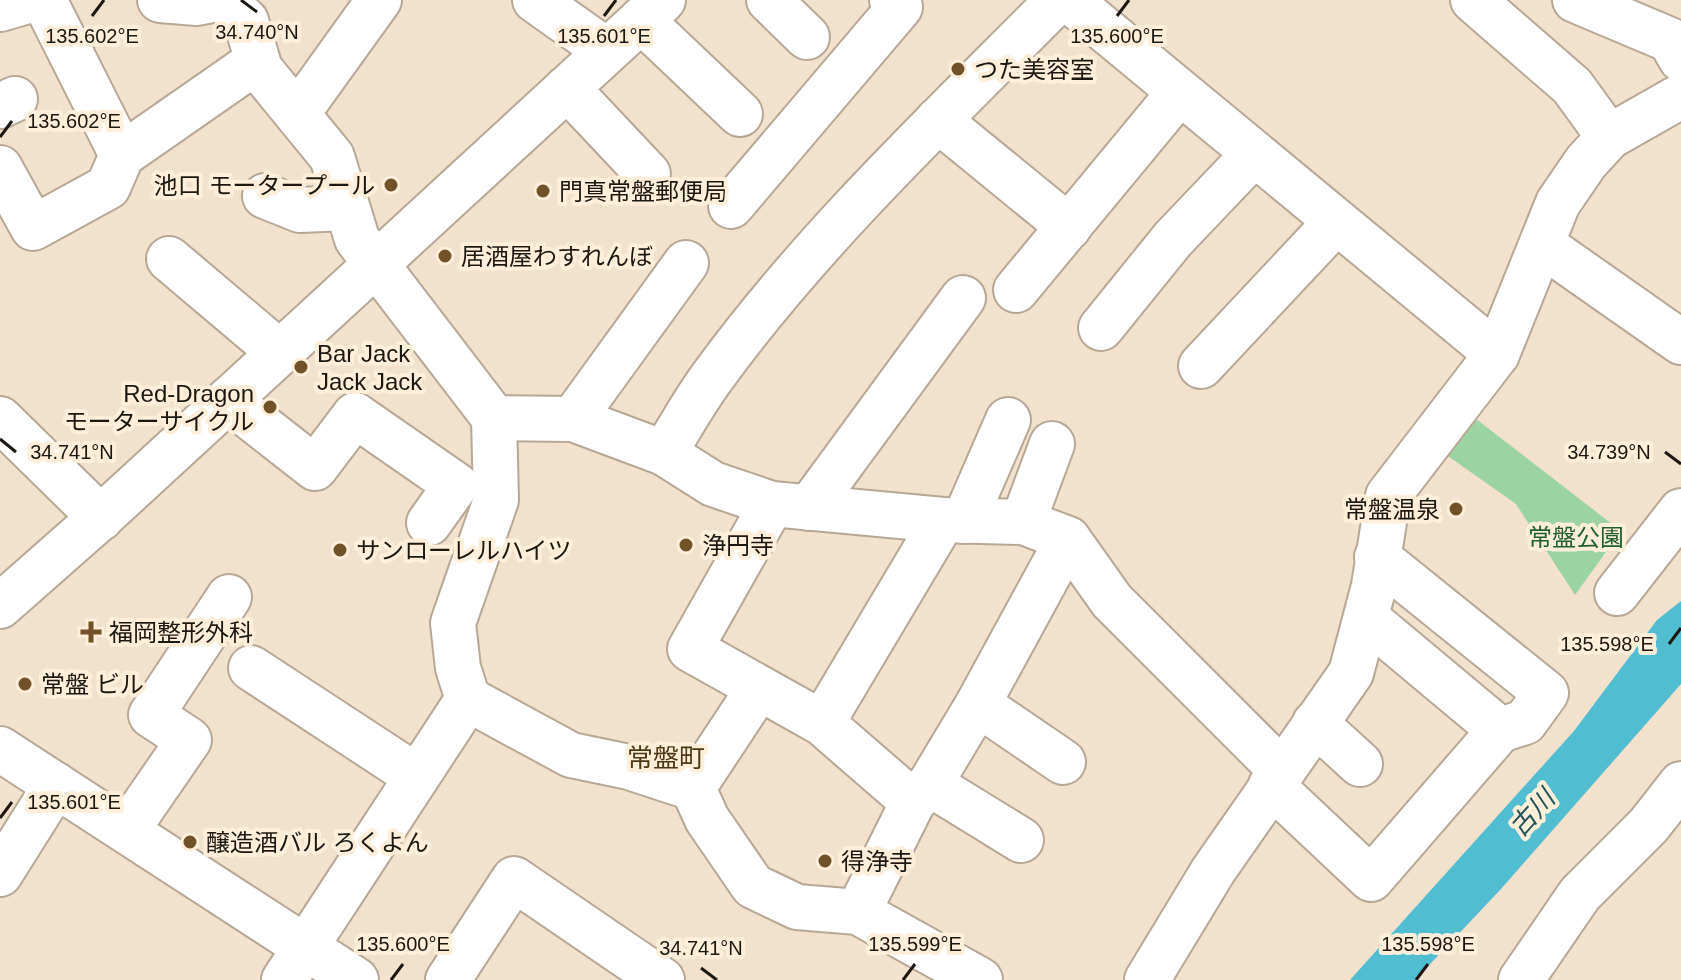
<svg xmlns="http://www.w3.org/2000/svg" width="1681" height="980" font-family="Helvetica,'Noto Sans JP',sans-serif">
<rect width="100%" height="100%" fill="#f1e1cd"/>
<polygon fill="#9bd3a2" points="1467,412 1621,531 1575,595 1516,504 1438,449"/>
<polygon fill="#50bdd1" points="1681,601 1681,684 1501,889 1415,980 1350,980 1574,731 1657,620"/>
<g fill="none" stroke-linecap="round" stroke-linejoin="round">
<defs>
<g id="minor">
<polyline points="44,0 122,155"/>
<polyline points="160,0 197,3 212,0"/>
<polyline points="223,0 246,21 260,69 332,157 357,239 494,418 496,500 453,623 458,668 468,699 571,755 629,767 693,788 707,819 753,886 797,907 858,912 980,980"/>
<polyline points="535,0 607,51"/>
<polyline points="769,0 807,37"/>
<polyline points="1069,0 1497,354"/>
<polyline points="1473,0 1572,86 1609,137"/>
<polyline points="1575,0 1670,40 1681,59"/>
<polyline points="0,9 31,0"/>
<polyline points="641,20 740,114"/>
<polyline points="567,88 648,174"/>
<polyline points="0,106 15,99"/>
<polyline points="297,114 379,0"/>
<polyline points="938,120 1069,227"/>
<polyline points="0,168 33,228 108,187 122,155 257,61"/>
<polyline points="265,196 300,210 347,208"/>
<polyline points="731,206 900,7 892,0"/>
<polyline points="1544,246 1681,342"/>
<polyline points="169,259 279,352"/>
<polyline points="1016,290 1179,93"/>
<polyline points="1101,328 1173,239 1254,154"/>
<polyline points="1201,366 1336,222"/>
<polyline points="228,400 315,468 355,415 456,485 429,523"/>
<polyline points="494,418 573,419 664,453 713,484 772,504 943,520 1023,522 1068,539 1112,601 1281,770"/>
<polyline points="0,419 101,518"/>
<polyline points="573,419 686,263"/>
<path d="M664 453C680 428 695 400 713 376 811 241 941 118 1058 0"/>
<polyline points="772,504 690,649 822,723 913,802"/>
<polyline points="809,508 963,298"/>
<polyline points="964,521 1008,420"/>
<polyline points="1023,522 1052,444"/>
<polyline points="1377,557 1546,693 1525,722 1500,730"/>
<polyline points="1617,593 1681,511"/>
<polyline points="0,606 110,509 663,0"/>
<polyline points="251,668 416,776"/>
<polyline points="978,704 1063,762"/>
<polyline points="822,723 943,520"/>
<polyline points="1315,723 1360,764"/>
<polyline points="0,749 356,980"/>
<polyline points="930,784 1021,840"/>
<polyline points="1271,785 1371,879 1500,730 1366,618"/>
<polyline points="693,788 759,688"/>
<polyline points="127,830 189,740 151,715 229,597"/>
<polyline points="0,874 56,785"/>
<polyline points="858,912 913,802 930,784 978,704 1068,539"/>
<polyline points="284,980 468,699"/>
<polyline points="448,980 514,879 662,980"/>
<polyline points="1147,980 1213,871 1351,673 1374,586 1388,496 1497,354 1558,203 1586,162 1609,137 1681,96"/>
<polyline points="1521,980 1580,894 1649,825 1681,784"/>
</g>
</defs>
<use href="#minor" stroke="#b7a896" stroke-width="48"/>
<use href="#minor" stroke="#fff" stroke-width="44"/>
</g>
<path fill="none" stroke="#1c1710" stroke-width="3" d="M241 0 257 12M92 16 104 0M604 16 616 0M1117 16 1129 0M0 137 12 121M0 439 16 452M1665 452 1681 464M1669 644 1681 628M0 818 12 802M701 968 717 980M391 980 403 964M903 980 915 964M1416 980 1428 964"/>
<g fill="#715127" stroke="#feeeda" stroke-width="3">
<circle cx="958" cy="69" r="8"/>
<circle cx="391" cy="185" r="8"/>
<circle cx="543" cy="191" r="8"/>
<circle cx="445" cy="256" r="8"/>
<circle cx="301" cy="367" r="8"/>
<circle cx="270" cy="407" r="8"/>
<circle cx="1456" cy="509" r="8"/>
<circle cx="686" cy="545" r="8"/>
<circle cx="340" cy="550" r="8"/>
<path d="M87 620h8v8h8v8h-8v8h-8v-8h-8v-8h8z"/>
<circle cx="25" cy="684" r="8"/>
<circle cx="190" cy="842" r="8"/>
<circle cx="825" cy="861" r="8"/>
</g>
<g text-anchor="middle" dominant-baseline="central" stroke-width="8" stroke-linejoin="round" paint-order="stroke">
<g font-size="24" fill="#1c1710" stroke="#feeeda" text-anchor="start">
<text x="974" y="69">つた美容室</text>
<text x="375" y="185" text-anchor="end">池口 モータープール</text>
<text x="559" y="191">門真常盤郵便局</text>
<text x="461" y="256">居酒屋わすれんぼ</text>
<text x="317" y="353">Bar Jack<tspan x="317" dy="28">Jack Jack</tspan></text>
<text x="254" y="393" text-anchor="end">Red-Dragon<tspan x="254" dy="28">モーターサイクル</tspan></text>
<text x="1440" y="509" text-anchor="end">常盤温泉</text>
<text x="702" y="545">浄円寺</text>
<text x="356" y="550">サンローレルハイツ</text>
<text x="109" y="632">福岡整形外科</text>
<text x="41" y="684">常盤 ビル</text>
<text x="206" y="842">醸造酒バル ろくよん</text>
<text x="841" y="861">得浄寺</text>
</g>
<g font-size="24" fill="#1e612d" stroke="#feeeda">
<text x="1576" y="537">常盤公園</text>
</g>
<g font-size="26" fill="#503715" stroke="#feeeda">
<text x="666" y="758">常盤町</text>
</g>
<g font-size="26" font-style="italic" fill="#22515a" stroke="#feeeda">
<text transform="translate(1532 813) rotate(-48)">古川</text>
</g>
</g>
<g font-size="20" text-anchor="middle" fill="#1c1710" stroke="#feeeda" stroke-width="8" stroke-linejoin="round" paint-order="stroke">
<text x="257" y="39">34.740°N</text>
<text x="92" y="43">135.602°E</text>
<text x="604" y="43">135.601°E</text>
<text x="1117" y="43">135.600°E</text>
<text x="74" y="128">135.602°E</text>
<text x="72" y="459">34.741°N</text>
<text x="1609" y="459">34.739°N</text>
<text x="1607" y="651">135.598°E</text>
<text x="74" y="809">135.601°E</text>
<text x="403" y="951">135.600°E</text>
<text x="915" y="951">135.599°E</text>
<text x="1428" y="951">135.598°E</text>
<text x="701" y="955">34.741°N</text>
</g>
</svg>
